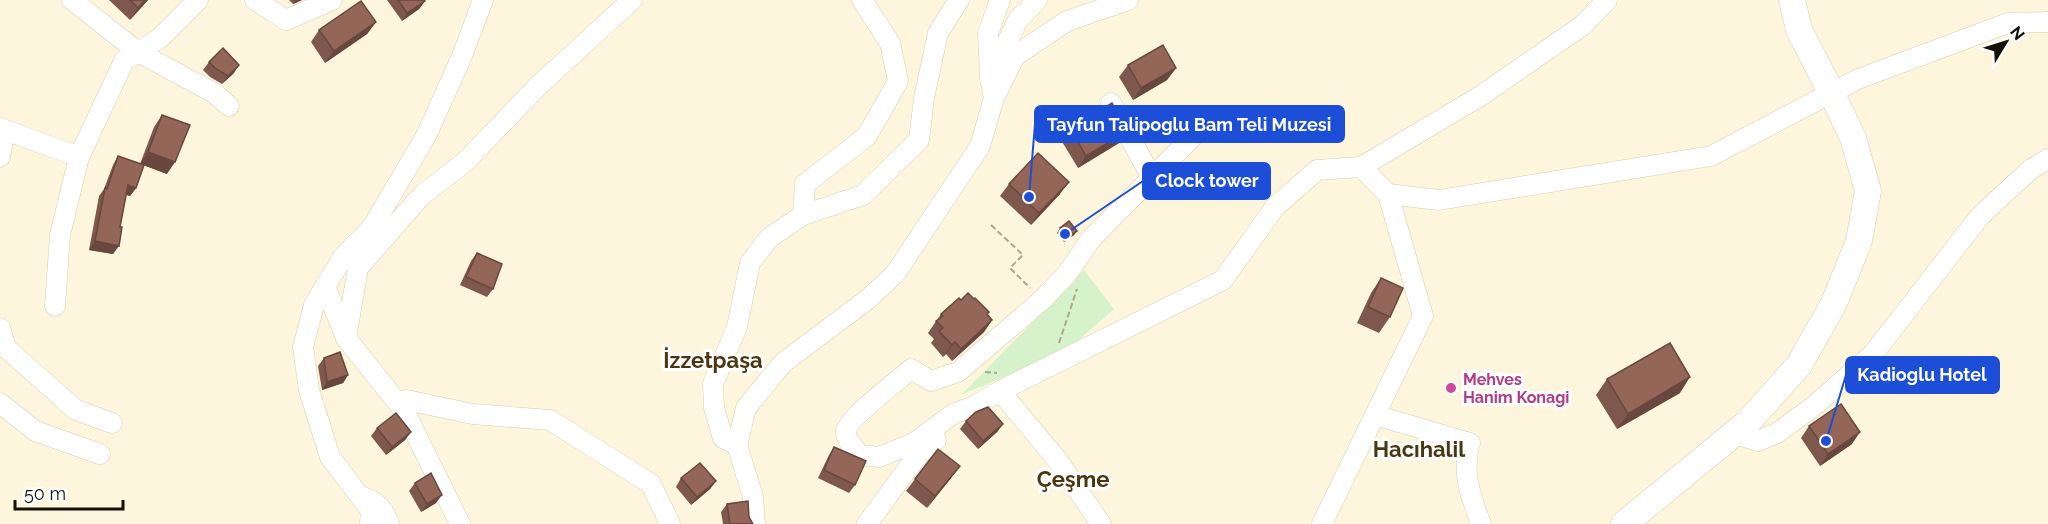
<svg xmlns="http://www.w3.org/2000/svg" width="2048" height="524" font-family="Raleway,sans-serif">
<rect width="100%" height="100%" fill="#fef6dc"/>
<polygon fill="#d6f2ca" points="1084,270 1114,309 1066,351 961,395"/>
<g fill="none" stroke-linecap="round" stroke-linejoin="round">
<defs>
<g id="minor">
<polyline points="72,0 138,52 214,93 229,106"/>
<polyline points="255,0 286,20 332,0"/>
<polyline points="992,74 1018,20 1037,0"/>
<polyline points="994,98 1015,56 1067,21 1128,0"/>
<polyline points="1111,103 1152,178"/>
<polyline points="0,128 79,157"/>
<polyline points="0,157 5,130"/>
<polyline points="1361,167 1482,95 1583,25 1607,0"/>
<polyline points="803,215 805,184 867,136 898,81 890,43 862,0"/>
<polyline points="325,286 346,338 405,412 460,524"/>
<polyline points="55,306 60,235 79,157 124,61 160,38 198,0"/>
<polyline points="0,328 6,348 76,410 112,423"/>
<polyline points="346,338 358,268 422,195 465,162 538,86 632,0"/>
<polyline points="1000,391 1223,280 1275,207 1317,170 1361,167 1388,194 1439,200 1711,156 1858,79 2008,23 2048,22"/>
<polyline points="0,403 35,431 100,454"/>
<polyline points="405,412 406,400 473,414 550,420 651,484 670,524"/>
<path d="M1375 415 1470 443C1461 472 1471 497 1481 524"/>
<polyline points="1734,434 1758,441 1777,433 1814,406 1873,354 1980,216 2031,169 2048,159"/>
<polyline points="737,445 723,438 714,408 713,384 737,327 750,263 769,238 803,215 863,195 919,140 924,98 938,33 959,0"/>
<path d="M363 497C378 502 384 509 389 524"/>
<polyline points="370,524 371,511 330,457 309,390 303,347 314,305 343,257 373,226 427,134 462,56 483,0"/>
<polyline points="755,524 753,497 737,445 746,408 783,363 868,299 895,274 980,146 994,98 990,78 988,33 1000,0"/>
<polyline points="867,524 917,456 936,440"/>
<path d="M1101 524 1058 461 1000 391 976 405 953 414 914 443 879 457 860 455C855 449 845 440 846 431 848 418 899 380 911 369L931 381 958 372 1042 300 1067 274 1091 239 1205 124"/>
<polyline points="1322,524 1423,316 1388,194"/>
</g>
<polyline id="major" points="1624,524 1747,423 1799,365 1834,303 1859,241 1868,191 1853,138 1832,94 1799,30 1792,0"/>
</defs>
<use href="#minor" stroke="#d5ceb4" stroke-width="21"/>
<use href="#major" stroke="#d5ceb4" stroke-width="27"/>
<g stroke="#ada692" stroke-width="2" stroke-dasharray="6 3" stroke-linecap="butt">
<polyline points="991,225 1023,255 1010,268 1030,288"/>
<polyline points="1059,343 1077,289"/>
<polyline points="985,372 997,373"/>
</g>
<use href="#minor" stroke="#fff" stroke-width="20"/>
<use href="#major" stroke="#fff" stroke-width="26"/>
</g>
<g fill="#7e584c">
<polygon points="109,0 148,0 130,20"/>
<polygon points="289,0 302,0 293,4"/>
<polygon points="387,0 424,0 425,1 419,9 402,21"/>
<polygon points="376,22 367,34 325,63 311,42 319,30"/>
<polygon points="209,62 234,73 222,84 210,77 203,70"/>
<polygon points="1128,65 1176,68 1167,80 1133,100 1119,77"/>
<polygon points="162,115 167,174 144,165 136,188 130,196 126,195 113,254 89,250 99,196 104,189 113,165 118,156 140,164 154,127"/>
<polygon points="1070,128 1119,143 1078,168 1061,140"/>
<polygon points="1009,184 1060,194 1031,225 1000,196"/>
<polygon points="1060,228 1074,235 1064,242 1057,233"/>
<polygon points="477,253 493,289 487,297 460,285 471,261"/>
<polygon points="1381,278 1390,317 1379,333 1357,323 1371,293"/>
<polygon points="961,300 987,314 992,320 984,332 952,361 946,354 943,357 931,343 934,339 928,333 941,314"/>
<polygon points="324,358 348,375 343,383 322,390 318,366"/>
<polygon points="1607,379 1680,393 1617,429 1596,395"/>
<polygon points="966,421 1003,424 997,432 978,449 960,429"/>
<polygon points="1809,426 1852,444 1820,466 1801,438"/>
<polygon points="377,428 411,432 405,440 386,455 371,436"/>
<polygon points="834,447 855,485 849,493 818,478 829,455"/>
<polygon points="681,478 716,481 710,489 691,505 676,487"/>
<polygon points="951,478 927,508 906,491 915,479"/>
<polygon points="415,483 436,503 421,512 409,491"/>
<polygon points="727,504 749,517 753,524 723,524 721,512"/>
</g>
<g fill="#67473e">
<polygon points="145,0 148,0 130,20 138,8"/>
<polygon points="295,0 302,0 293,4"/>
<polygon points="425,1 419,9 402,21 407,13"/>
<polygon points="376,22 367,34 325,63 334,51"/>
<polygon points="239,65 234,73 222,84 228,76"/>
<polygon points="1176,68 1167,80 1133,100 1141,88"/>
<polygon points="1128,131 1119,143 1078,168 1086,156"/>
<polygon points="148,152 175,162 167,174 140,164"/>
<polygon points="1069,182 1060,194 1031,225 1039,213"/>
<polygon points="128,185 136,188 130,196 122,193"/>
<polygon points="1077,231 1074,235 1064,242 1067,238"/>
<polygon points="95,241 119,246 113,254 89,250"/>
<polygon points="992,320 984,332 952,361 961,349"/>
<polygon points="955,342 946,354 943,357 952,345"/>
<polygon points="348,375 343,383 322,390 327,382"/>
<polygon points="1690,377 1680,393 1617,429 1628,414"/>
<polygon points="1003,424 997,432 978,449 983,441"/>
<polygon points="411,432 405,440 386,455 392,447"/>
<polygon points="1860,432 1852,444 1820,466 1828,454"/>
<polygon points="960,466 951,478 927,508 935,496"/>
<polygon points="716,481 710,489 691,505 697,497"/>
<polygon points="442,495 436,503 421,512 427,504"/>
</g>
<g fill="#936658" stroke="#67473e" stroke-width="1.5">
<polygon points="130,0 145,0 138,8"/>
<polygon points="398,0 424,0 425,1 407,13"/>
<polygon points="361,1 376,22 334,51 319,30"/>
<polygon points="1163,45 1176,68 1141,88 1128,65"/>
<polygon points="223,48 239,65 228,76 216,69 209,62"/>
<polygon points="1112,103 1128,131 1086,156 1070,128"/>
<polygon points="162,115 190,125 175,162 148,152"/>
<polygon points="1038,153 1069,182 1039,213 1009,184"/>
<polygon points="118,156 144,165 136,188 128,185 120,227 122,227 119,246 95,241 105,188 107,189"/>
<polygon points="1069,221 1077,231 1067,238 1060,228"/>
<polygon points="477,253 502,264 493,289 466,277"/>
<polygon points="1381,278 1403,288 1390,317 1368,307"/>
<polygon points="968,293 974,299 975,298 989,312 987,314 992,320 961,349 955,342 952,345 939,331 943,328 936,321 943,316 941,314 959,298 961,300"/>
<polygon points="1670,343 1690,377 1628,414 1607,379"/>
<polygon points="340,352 348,375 327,382 324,358"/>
<polygon points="1841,404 1860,432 1828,454 1809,426"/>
<polygon points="988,407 1003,424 983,441 966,421 976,412"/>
<polygon points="396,413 411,432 392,447 377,428"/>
<polygon points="834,447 866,461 855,485 824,470"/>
<polygon points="938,449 960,466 935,496 915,479"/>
<polygon points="700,463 716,481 697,497 681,478"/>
<polygon points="431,473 442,495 427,504 415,483"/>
<polygon points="748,501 749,517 753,524 730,524 727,504"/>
</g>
<circle fill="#d1479c" stroke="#fff" stroke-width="2" cx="1451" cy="388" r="6"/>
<g text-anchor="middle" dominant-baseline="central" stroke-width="6" stroke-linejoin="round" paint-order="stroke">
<g font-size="16" font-weight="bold" fill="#b23c85" stroke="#fff" text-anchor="start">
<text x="1463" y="379">Mehves<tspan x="1463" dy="18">Hanim Konagi</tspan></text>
</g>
<g font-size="22" font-weight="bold" fill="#4a3710" stroke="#fff">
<text x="713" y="360">İzzetpaşa</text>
<text x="1419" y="449">Hacıhalil</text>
<text x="1073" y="479">Çeşme</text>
</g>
</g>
<path fill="none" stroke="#1d4ed8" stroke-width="2" d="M1029 197L1035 124M1065 234L1143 181M1826 441L1846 375"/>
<g fill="#1d4ed8" stroke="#fff" stroke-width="2">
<circle cx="1029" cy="197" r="6"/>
<circle cx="1065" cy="234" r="6"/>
<circle cx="1826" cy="441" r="6"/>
</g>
<g fill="#1d4ed8" stroke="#1d4ed8" stroke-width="2">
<rect x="1035" y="106" width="309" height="36" rx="6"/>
<rect x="1143" y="163" width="127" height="36" rx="6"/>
<rect x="1846" y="357" width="153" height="36" rx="6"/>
</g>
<g font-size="18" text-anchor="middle" font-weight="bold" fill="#fff">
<text x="1189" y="131">Tayfun Talipoglu Bam Teli Muzesi</text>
<text x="1207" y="187">Clock tower</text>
<text x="1922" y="381">Kadioglu Hotel</text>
</g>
<g transform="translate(2006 42) rotate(52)" stroke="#ffffff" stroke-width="4.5" paint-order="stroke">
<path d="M0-4.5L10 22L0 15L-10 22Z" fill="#141108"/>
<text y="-9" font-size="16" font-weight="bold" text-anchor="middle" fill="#141108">N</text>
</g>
<path d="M15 500v9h108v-9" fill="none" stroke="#141108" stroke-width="3"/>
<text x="24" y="500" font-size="18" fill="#141108" stroke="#ffffff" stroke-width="4.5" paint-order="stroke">50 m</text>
</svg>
